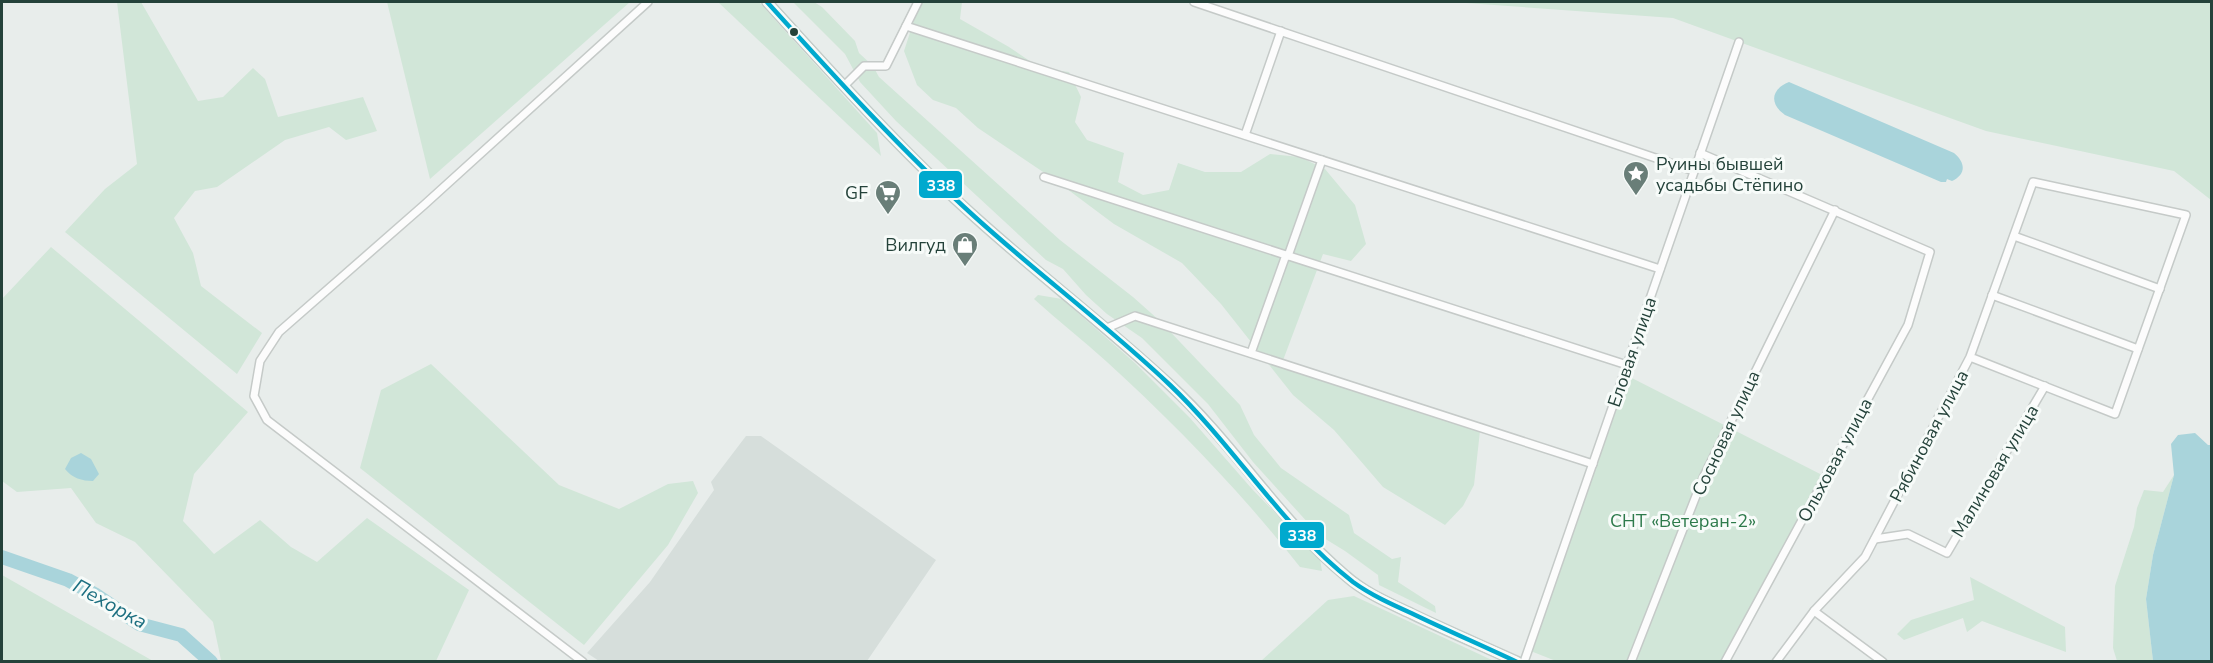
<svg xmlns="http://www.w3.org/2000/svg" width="2213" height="663" font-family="'Nunito Sans',sans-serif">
<rect width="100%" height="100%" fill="#e8edeb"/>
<polygon fill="#d6dedb" points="746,436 761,436 936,560 867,661 599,661 587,653 650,582 714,490 711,482"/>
<g fill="#d1e6d8">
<polygon points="117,2 141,2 198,101 223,97 253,68 265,79 278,117 363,97 377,131 346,140 329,127 285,140 217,187 195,191 174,218 193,253 201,286 262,333 237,374 65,232 105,189 137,164"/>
<polygon points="387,2 630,2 430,179"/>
<polygon points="718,2 759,2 877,133 881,156"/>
<polygon points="793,2 814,2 822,7 855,41 859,53 873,66 879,77 1060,240 1133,297 1160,321 1240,405 1254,435 1281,468 1349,515 1354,533 1392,559 1401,557 1398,582 1435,606 1436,613 1379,585 1378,575 1345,551 1319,535 1253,462 1208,404 1142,338 1107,314 1086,295 1063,269 1046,260 896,121 860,82 845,54"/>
<polygon points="920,2 962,2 960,19 1009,47 1040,68 1069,72 1081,97 1075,122 1087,140 1124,153 1118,182 1143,195 1169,190 1178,163 1205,172 1241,172 1270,154 1300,157 1325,169 1355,205 1366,244 1351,261 1323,254 1282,363 1480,431 1474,485 1463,506 1445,525 1383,487 1334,430 1293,395 1221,304 1182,263 1114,224 1055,180 978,128 956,108 933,100 917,85 904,51"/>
<polygon points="1452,2 2211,2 2211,200 2174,171 1986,131 1673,18"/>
<polygon points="51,247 248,412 194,474 183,521 214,554 260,520 291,547 317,562 367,518 469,590 436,661 224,661 221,660 213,622 135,542 96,523 71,488 17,492 2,481 2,299"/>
<path d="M1038 295 1062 299 1135 363 1190 418 1252 489 1320 559 1322 571 1300 567C1243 494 1176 425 1107 362 1083 340 1058 321 1034 299Z"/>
<polygon points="431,364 559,485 619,509 668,484 693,481 698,493 668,545 584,645 360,468 381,390"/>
<polygon points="1624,374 1826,477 1725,661 1556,661 1528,650"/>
<polygon points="2174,475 2153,555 2146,599 2153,661 2117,661 2113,648 2115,586 2134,527 2137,508 2144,490 2163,492"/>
<polygon points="2,575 153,661 154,661 2,661"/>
<polygon points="1970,577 2065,627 2066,652 1982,621 1967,632 1963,618 1904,640 1897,634 1911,620 1974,600"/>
<polygon points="1354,596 1494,661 1261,661 1328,600"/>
</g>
<g fill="#a9d4db">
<path d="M1789 82 1954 153C1965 162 1967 174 1952 181L1947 179 1946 182H1941L1785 115C1769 104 1771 89 1789 82Z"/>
<polygon points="2195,433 2208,445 2211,445 2211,661 2153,661 2146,599 2153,555 2174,475 2171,444 2178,435"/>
<path d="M81 453 91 459 99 474 93 481C82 481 72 478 65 469L71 458Z"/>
</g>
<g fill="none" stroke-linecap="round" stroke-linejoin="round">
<polyline stroke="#a9d4db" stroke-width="14" points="2,557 68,580 96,595 139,624 181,635 211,662"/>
<defs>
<g id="street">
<polyline points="1194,2 1694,171"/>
<polyline points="906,26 1660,269"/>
<polyline points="845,85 864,66 886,66 918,2"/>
<polyline points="1245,135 1281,31"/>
<polyline points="1700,153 1930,252 1908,325 1725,662"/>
<polyline points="1044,177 1627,365"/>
<polyline points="2014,236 2160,289"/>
<polyline points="1288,256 1322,160"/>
<polyline points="1992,295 2138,349"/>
<polyline points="1107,328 1135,316 1593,464"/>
<polyline points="1251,353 1286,255"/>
<polyline points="1875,539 1908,534 1947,553 2045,386"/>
<polyline points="1814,611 1883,662"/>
<polyline points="583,662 267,420 254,396 260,361 279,332 424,205 648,2"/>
<polyline points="1524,662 1739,42"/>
<polyline points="1631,662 1703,478 1835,210"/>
<polyline points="1776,662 1814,611 1865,557 1970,357 2033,182 2186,215 2115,414 1970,357"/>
</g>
<path id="secondary" d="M767 2C834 75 901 151 975 217 1039 275 1108 327 1171 386 1235 445 1279 520 1346 576 1365 593 1389 603 1412 614 1447 631 1483 646 1518 662"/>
</defs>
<use href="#street" stroke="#c5cac8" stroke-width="10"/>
<use href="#secondary" stroke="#c3cbc8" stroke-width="12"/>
<use href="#street" stroke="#fcfcfc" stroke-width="7"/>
<use href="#secondary" stroke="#fcfcfc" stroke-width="9"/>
<defs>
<path id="bus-1" d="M767 2C834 76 901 150 975 217 1039 275 1108 326 1170 385 1235 447 1282 527 1353 582 1371 595 1391 604 1411 613 1446 630 1481 645 1517 662"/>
</defs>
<use href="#bus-1" stroke="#f7fbf9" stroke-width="9"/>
<use href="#bus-1" stroke="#00a9ce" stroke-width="4.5"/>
</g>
<defs>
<symbol id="sight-pin" viewBox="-11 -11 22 30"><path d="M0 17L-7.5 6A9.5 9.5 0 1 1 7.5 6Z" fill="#697e78" stroke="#f7fbf9"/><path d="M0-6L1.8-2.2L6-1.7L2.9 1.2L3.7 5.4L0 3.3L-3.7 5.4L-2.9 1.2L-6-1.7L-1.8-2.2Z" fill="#fff"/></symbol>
<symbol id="supermarket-pin" viewBox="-11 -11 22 30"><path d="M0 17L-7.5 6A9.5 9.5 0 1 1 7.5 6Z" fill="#697e78" stroke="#f7fbf9"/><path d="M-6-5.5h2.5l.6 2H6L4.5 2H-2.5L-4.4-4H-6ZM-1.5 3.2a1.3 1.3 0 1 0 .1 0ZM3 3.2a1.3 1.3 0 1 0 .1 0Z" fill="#fff"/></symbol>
<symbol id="shop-pin" viewBox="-11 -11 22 30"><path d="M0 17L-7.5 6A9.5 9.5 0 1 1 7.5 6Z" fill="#697e78" stroke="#f7fbf9"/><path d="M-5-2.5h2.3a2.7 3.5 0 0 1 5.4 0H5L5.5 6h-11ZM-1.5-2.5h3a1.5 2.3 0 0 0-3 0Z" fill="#fff"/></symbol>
</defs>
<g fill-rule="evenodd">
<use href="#sight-pin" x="1621" y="159" width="30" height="40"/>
<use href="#supermarket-pin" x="873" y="178" width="30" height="40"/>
<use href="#shop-pin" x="950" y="230" width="30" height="40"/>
</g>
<circle fill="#24423a" stroke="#f7fbf9" stroke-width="2" cx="794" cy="32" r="5"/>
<g text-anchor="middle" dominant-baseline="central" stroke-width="6" stroke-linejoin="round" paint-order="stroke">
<g font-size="18" fill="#24423a" stroke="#f7fbf9" text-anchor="end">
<text x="1656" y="164" text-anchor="start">Руины бывшей<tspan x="1656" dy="21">усадьбы Стёпино</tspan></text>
<text x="868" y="193">GF</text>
<text x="946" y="245">Вилгуд</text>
</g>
<g font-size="18" fill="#24423a" stroke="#f7fbf9">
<text transform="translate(1632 352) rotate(-71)">Еловая улица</text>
<text transform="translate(1726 433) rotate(-65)">Сосновая улица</text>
<text transform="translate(1929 436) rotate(-62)">Рябиновая улица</text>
<text transform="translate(1835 460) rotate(-62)">Ольховая улица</text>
<text transform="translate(1995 471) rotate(-59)">Малиновая улица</text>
</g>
<g font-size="18" fill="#2d7a4b" stroke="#f7fbf9">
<text x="1683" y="521">СНТ «Ветеран-2»</text>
</g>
<g font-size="20" font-style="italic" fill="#1c6f80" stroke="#f7fbf9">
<text transform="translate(110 604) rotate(29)">Пехорка</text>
</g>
</g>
<g stroke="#f7fbf9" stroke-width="2">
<rect x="918" y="170" width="45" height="29" rx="6" fill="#00a9ce"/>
<rect x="1279" y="521" width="46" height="28" rx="6" fill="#00a9ce"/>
</g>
<g font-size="16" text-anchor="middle" font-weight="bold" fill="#fff">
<text x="941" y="191">338</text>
<text x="1302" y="541">338</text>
</g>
<rect width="2213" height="663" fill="none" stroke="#24423a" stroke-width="6"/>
</svg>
